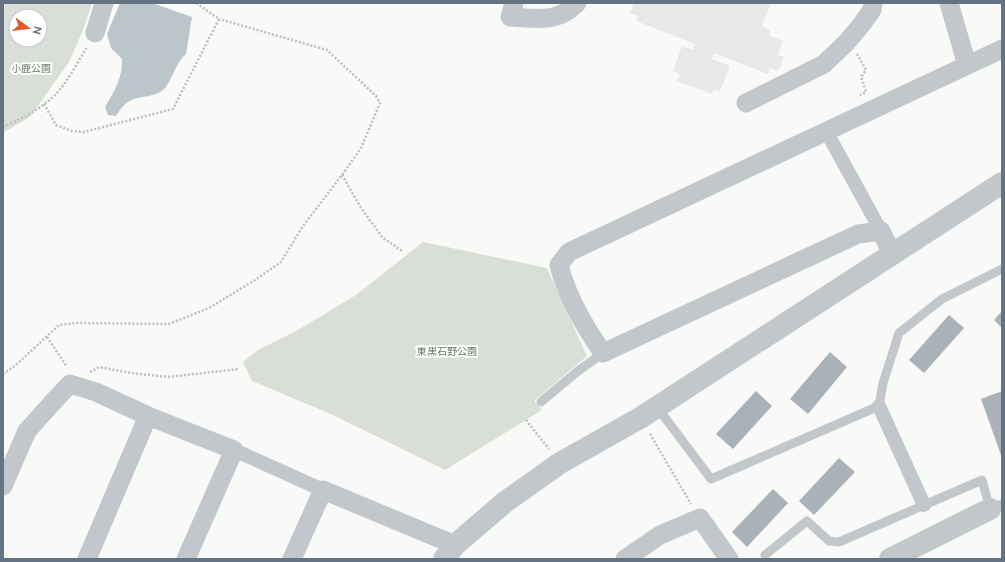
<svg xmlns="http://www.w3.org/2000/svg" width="1005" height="562" font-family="Ubuntu,'Noto Sans JP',sans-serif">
<rect width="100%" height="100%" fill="#f9f9f7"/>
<polygon fill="#e7e8e8" points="634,3 771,3 762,26 771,30 769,35 783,41 778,55 784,57 778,71 770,68 768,74 714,53 712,59 730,66 720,91 714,89 712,94 677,81 680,74 673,71 682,46 693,50 695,44 636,21 638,16 630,13"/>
<g fill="#d9ded6" fill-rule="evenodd">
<path d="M3 3H92L83 30 69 62 30 117 3 133ZM16 16H40V40H16Z"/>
<polygon points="423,242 547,268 587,356 534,401 542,410 445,470 331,414 252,381 243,362 258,350 298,330 356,295"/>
</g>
<path fill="#bbc6cb" d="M120 3H152L192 17 186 54C175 63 171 84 163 90 154 98 138 95 128 102 123 105 119 111 116 116L108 115 105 107C114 92 123 77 122 59L111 48 107 34Z"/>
<g fill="#a9b2b8">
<polygon points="1002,311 1002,328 994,320"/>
<polygon points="949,315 964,328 924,373 909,360"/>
<polygon points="830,352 847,367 808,414 790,399"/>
<polygon points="756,391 772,406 733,449 716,434"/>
<polygon points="1002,391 1002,458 981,399"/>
<polygon points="839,458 855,472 814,515 799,501"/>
<polygon points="773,489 788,503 747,547 732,532"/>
</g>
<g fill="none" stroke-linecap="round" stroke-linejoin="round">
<g stroke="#babec1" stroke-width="2.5" stroke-dasharray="2 2" stroke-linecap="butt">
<polyline points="857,54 866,70 861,77 866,92 860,95"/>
<polyline points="44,104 56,125 72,131 84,132 173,109 219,19 196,3"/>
<path d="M3 127C21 119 39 110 54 96 68 82 77 63 87 47"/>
<polyline points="342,175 361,208 382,237 402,251"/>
<polyline points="47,337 67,367"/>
<polyline points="90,372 99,367 131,373 168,377 239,369"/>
<polyline points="3,374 16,365 59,325 76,323 169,324 209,308 255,280 281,262 303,226 342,175 361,148 380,103 376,96 327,50 219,19"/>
<polyline points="526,420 549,449"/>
<polyline points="650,434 691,504"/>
</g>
<g stroke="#c2c7cb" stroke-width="9">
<polyline points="541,402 578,371 603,353"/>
<polyline points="657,407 711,479 879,406 883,383 899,333 942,299 1002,269"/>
<polyline points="765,555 807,521 829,541 839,542 982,480 990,509 1002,504"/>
</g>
<g stroke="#c2c7cb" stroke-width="14">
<polyline points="826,131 881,231"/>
<polyline points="879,406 924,505"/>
<polyline points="234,450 323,490"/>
</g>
<g stroke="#c2c7cb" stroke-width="19">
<path d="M514 3 510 17C536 18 557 24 577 3"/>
<polyline points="949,3 967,65"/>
<polyline points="95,33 104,3"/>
<polyline points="746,103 824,64 846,43 862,24 872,10 873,3"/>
<path d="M892 254 881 231 858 234 603 353C584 326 567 297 559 265L569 252 1002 49"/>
<polyline points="3,486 27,431 53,402 70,384 96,392 148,416 234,450 186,559"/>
<polyline points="87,559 148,416"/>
<polyline points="292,559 323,490 455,545"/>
<polyline points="625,559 660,535 700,518 729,559"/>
</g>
<g stroke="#c2c7cb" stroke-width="22">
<polyline points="444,559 455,545 505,502 560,463 640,418 1002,183"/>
<polyline points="890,559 990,509"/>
</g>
</g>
<g text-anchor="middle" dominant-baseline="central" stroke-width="4" stroke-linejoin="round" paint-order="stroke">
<g font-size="10" fill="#667a63" stroke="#fff">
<text x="31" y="68">小鹿公園</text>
<text x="447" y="351">東黒石野公園</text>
</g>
</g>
<rect width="1005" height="562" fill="none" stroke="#647482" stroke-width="8"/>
<g transform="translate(28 28) rotate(105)"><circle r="19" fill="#ffffff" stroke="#c1c7cd"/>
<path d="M0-3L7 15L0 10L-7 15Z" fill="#e4582b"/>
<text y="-6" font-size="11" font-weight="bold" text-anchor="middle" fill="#647482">N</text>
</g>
</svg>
